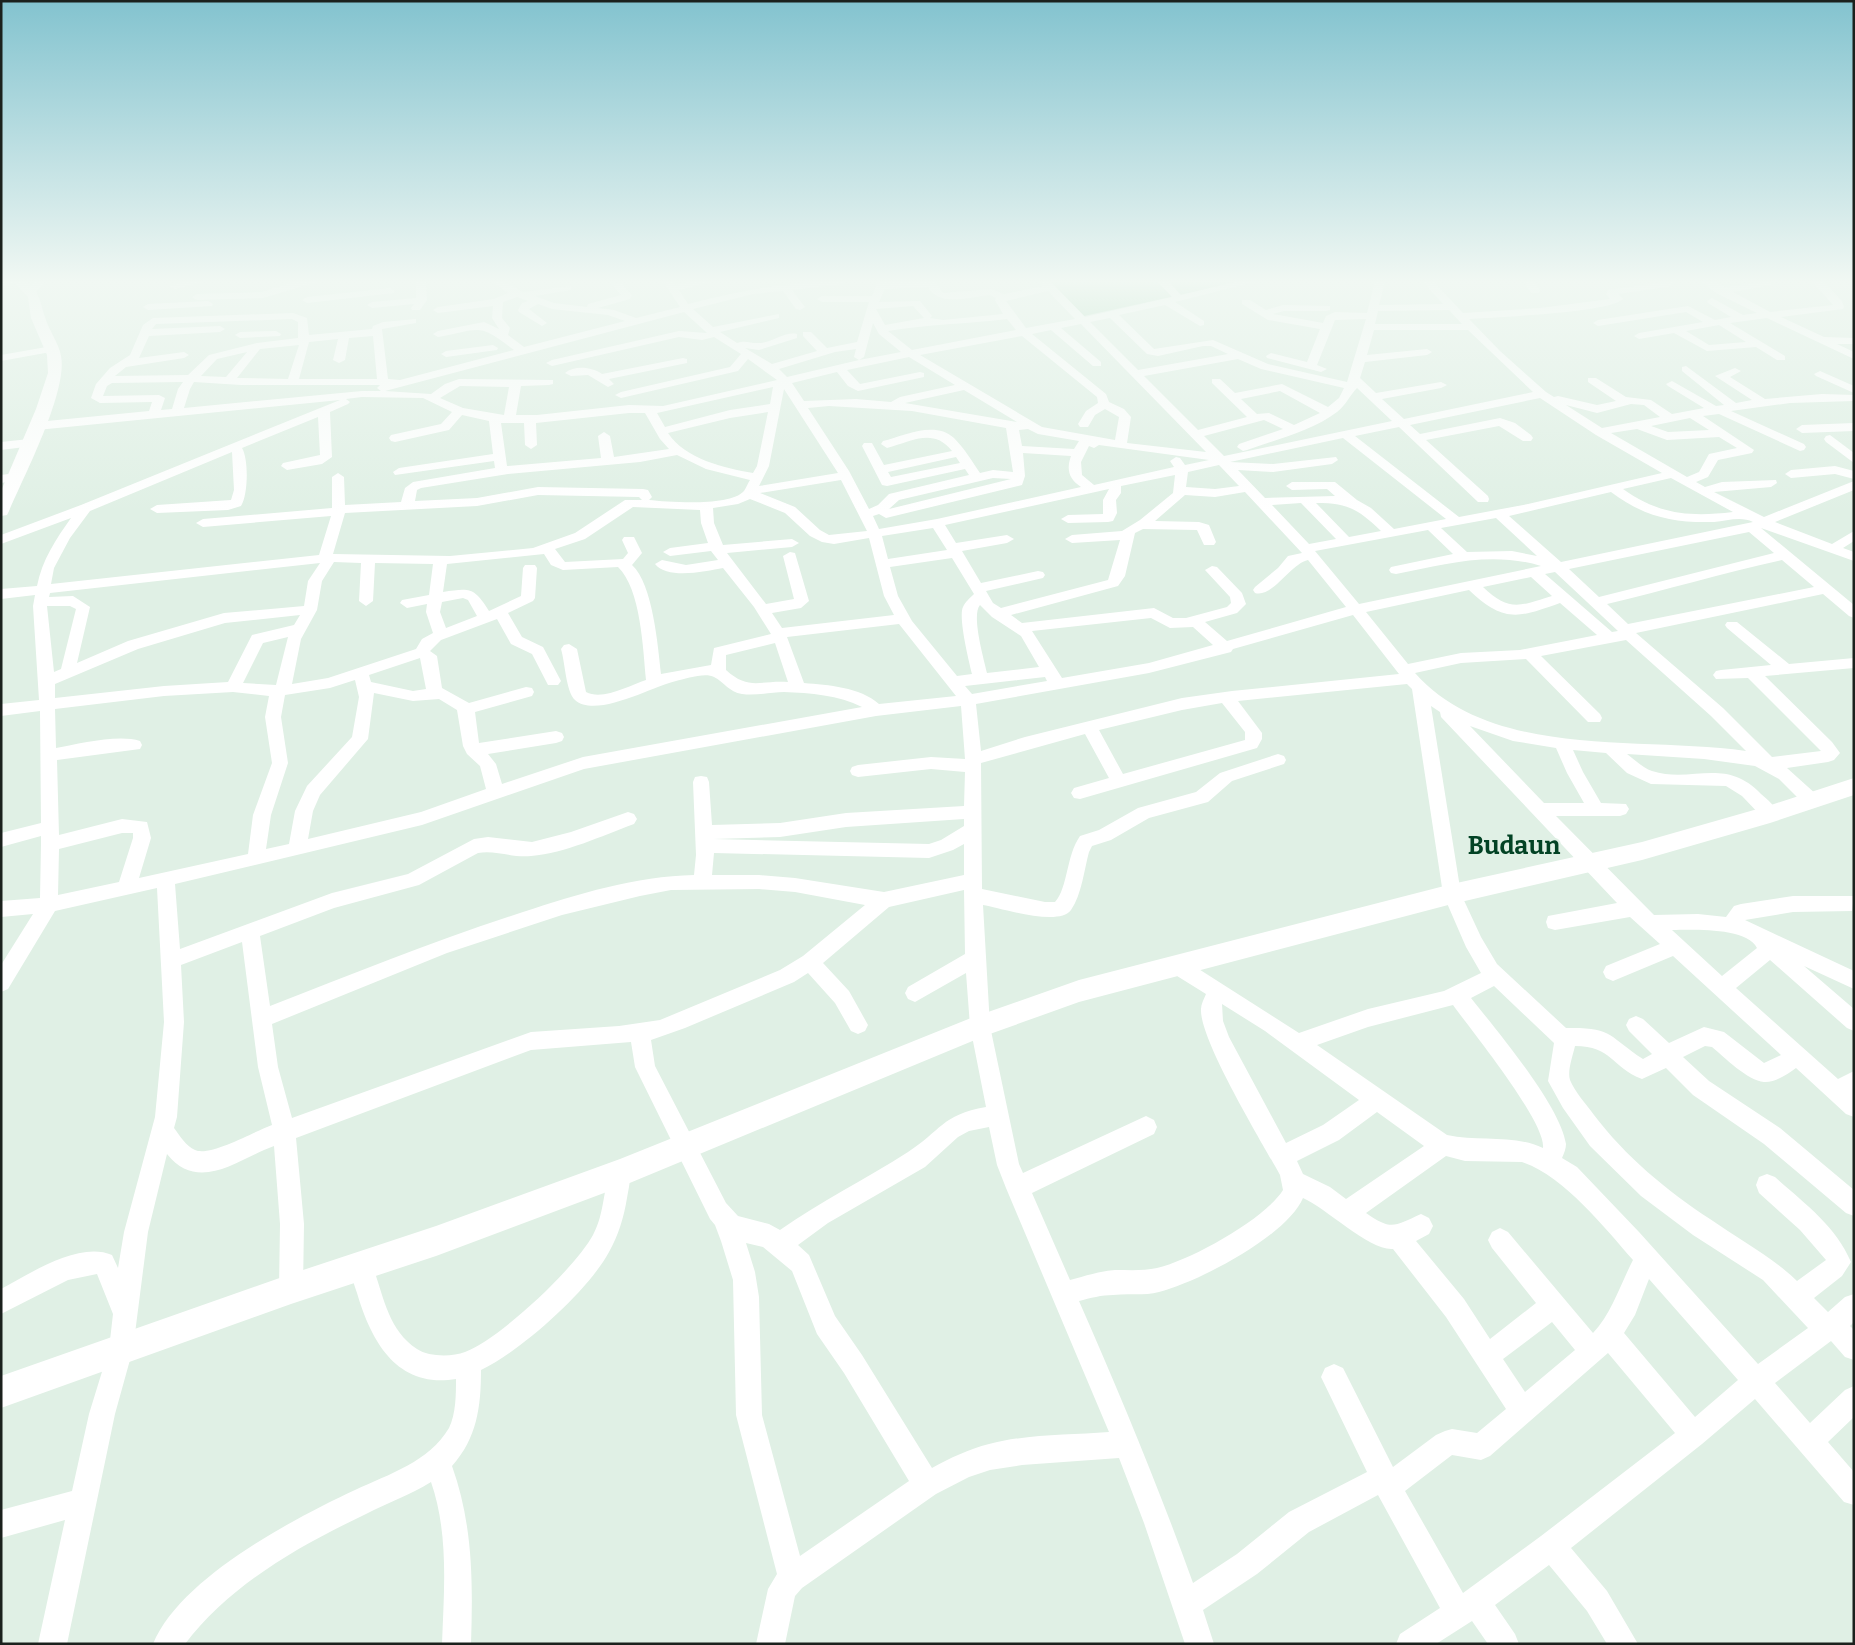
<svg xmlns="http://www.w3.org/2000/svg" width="1855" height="1645" font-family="Bitter,serif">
<rect width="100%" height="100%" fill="#e0f0e5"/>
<polygon fill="#acdabb" points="1049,281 1244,281 1084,316"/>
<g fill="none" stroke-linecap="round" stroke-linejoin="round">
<g fill="#fff" fill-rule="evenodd">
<polygon points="1,281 17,281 1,287"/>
<polygon points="35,281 45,281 35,294 27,294 26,292"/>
<polygon points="184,281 206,281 175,289 170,286"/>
<polygon points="320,281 263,298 197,300 192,297 197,294 262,292 292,282"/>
<polygon points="416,281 426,281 427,300 420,310 412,310 411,308 414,304 372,308 367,305 372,302 416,298"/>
<path d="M491 281H503L523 292 571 286V290L535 296 554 303 587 307 588 304 621 295 612 285 621 283 632 295 630 299 598 308 614 310 636 318 680 307 663 281H673L675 285 693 281H714L679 290 688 304C743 290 791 281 848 281L843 284 792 290 805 307 800 310 796 309 783 291 753 294 693 309 713 327 779 314V318L720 332 737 343C745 340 750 343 757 343 771 344 784 331 797 334V338L759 350 745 348 772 364 817 351 803 336V332H811L827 348 857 342 869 302H822L817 299 822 296H872L878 281H935L943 293 991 289 1004 294 1043 286 1039 281H1050L1085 317 1172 297 1157 281H1168L1181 295 1239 281H1258L1175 302 1204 321V325L1200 326 1165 305 1119 315 1154 349 1213 340 1268 364 1347 382 1366 319 1335 320 1317 365 1327 369 1321 372 1267 358 1266 356 1271 353 1307 362 1320 329 1268 320 1242 304V300H1250L1266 310 1283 305 1330 306V310L1326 311H1284L1273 314 1323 323 1326 316 1335 312 1367 313 1375 281H1385L1379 305 1443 304 1422 281H1433L1463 313 1540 308 1610 299 1606 294 1608 290 1673 281 1671 286 1667 287 1618 294 1623 299C1609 313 1494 317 1469 319L1500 351 1546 392 1554 397 1558 396 1597 405 1616 401 1588 382V378H1596L1626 397 1651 400 1672 414 1704 408 1668 386 1666 384 1672 381 1716 406 1724 405 1682 371V367L1686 366 1736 403 1752 400 1715 376 1735 368 1741 371 1730 377 1765 399 1822 394 1854 395V401L1790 403 1731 411 1804 444 1806 447 1804 450 1800 451 1719 414 1703 416 1754 450 1752 453 1718 460 1708 477 1696 482 1705 487 1722 482 1776 480 1777 483 1771 487 1714 492 1764 517 1854 481V490L1775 522 1832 544 1854 531V541L1843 548 1854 552V561L1761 528 1854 605V618L1849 616 1823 594 1636 633 1723 708 1772 757 1821 751 1748 678 1716 679 1713 675 1716 671 1721 670 1771 665 1727 628 1725 625 1727 622H1737L1789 664 1854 658V668L1765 676 1832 742 1840 753 1834 760 1828 762 1787 768 1817 795 1820 800 1817 805 1811 807 1805 805 1779 779 1755 766 1704 759 1627 754C1635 760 1643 768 1652 771 1692 784 1725 756 1761 794 1768 800 1775 806 1779 814L1776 819 1770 821 1764 819 1742 796 1726 786 1651 784 1627 773 1606 753 1573 750 1583 772 1601 803 1626 804 1629 809 1626 814 1620 816H1556L1654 915 1698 914 1726 917 1734 906 1741 904 1793 896H1854L1852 911 1793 912 1745 920 1854 971V989L1804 966 1854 1009V1031L1847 1028 1770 960 1736 988 1838 1079 1854 1071V1117L1846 1114 1796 1068C1788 1074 1774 1083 1764 1082 1748 1081 1724 1057 1712 1047L1705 1046 1683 1057 1709 1081 1780 1128 1854 1190V1216L1846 1213 1764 1144 1693 1095 1666 1068 1642 1079C1611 1067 1612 1046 1575 1046 1573 1055 1567 1071 1570 1080 1575 1092 1586 1104 1594 1115 1625 1156 1667 1191 1710 1219 1740 1240 1771 1256 1797 1281L1826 1260 1800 1230 1759 1193 1756 1185 1759 1177 1767 1174 1775 1177C1804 1203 1836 1226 1851 1262L1842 1276 1814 1298 1828 1312 1845 1297 1854 1294V1322L1850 1326 1854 1330V1360L1845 1357 1831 1341 1775 1383 1810 1423 1845 1390 1854 1386V1417L1828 1442 1854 1472V1505L1844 1502 1755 1399 1702 1444 1571 1548 1607 1591 1638 1644H1607L1587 1611 1549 1565 1495 1605 1515 1634 1519 1644H1488L1472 1621 1436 1644H1396L1400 1634 1440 1608 1378 1495 1309 1532 1257 1574 1203 1610 1214 1644H1185L1144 1523 1119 1458 1022 1465 990 1470 969 1477 936 1494 802 1588 795 1596 785 1644H756L768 1589 777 1574 736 1415 733 1280 721 1241 715 1225 710 1219 635 1067 631 1042 531 1050 296 1138 304 1224 303 1289 299 1297 291 1301 283 1297 279 1289 280 1224 274 1146C238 1159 199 1194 167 1154L148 1232 133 1349 115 1414 67 1644H38L65 1520 1 1538V1510L72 1491 89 1414 109 1349 113 1314 97 1274 68 1280 1 1314V1289C31 1273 79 1241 112 1255L118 1268 124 1232 155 1117 164 1022 157 888 55 911 8 989 1 992V965L33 914 1 917V901L40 898 41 844V836L1 847V833L41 823 40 711 1 716V704L39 700 33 606 35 595 1 599V589L37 586C42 560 56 539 71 518L1 544V535L81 505 340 400 37 430 31 426 37 422 149 411 152 402 100 403 91 398 96 384 110 368 130 355 143 325 153 318 293 313 307 318 309 335 372 329 373 326 383 322 416 319V323L382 329 388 379 400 380 514 350C478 322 481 329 438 337L433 334 438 331 484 322 499 329 492 318 493 306 438 313 433 310 438 307 494 299 508 293ZM928 287C938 307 971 297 990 295L996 298 995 300 1003 314 943 320 930 318 932 316 920 301 879 302 885 289ZM1048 291 1075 319 1026 328 1006 301ZM517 297 528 301 522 303 518 310 519 312 542 326 547 323 529 309 538 304 552 309 608 315 625 321 524 347 508 335 510 328 502 318 503 302ZM913 306 924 318 885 325 876 309ZM1449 310 1462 324H1375L1378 311ZM684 312 707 333 679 331 552 360 546 363 552 366 679 337 702 340 714 337 741 354 730 367 621 392 615 395 621 398 738 371 748 359 777 380 663 406 629 405 537 415H516L521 386 549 385 553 384V380L459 379 445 384 431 394 385 391ZM1110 318 1147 354 1158 356 1203 346H1211L1228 354 1138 370 1090 322ZM292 319 298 322V338L257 343 209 355 188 375 115 376 126 367 184 358 189 355 184 352 139 358 149 336 220 332 225 329 220 326 152 329 156 324ZM1007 319 1016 330 912 350 888 331C928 324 967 324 1007 319ZM873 323 879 334 901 352 859 360 864 357ZM1081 324 1206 452 1127 443 1131 417 1124 409 1109 402 1106 394 1032 334 1051 330 1093 366H1101V362L1061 328ZM1374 330H1468L1533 392 1404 419 1382 399 1441 388 1447 385 1441 382 1376 393 1360 378 1365 362 1427 355 1432 352 1427 349 1367 355ZM373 336 377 379H299L309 342 338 339 333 360 339 363 345 360 349 338ZM1022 336 1097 397 1098 403 1086 411 1078 424 1080 427H1088L1095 415 1105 409 1119 417 1115 440 1042 427 920 355ZM299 345 288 379 237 378 260 349ZM856 349 854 357 859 360 787 377 779 369 835 352ZM247 352 226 377 201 376 217 359ZM909 357 955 385 900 397 891 402 856 399 804 401 792 383 837 372 848 386 858 391 924 377V373L920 372 860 384 847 370ZM1238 359 1261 369 1344 388 1339 398 1328 407 1282 384 1235 393 1220 379H1212V383L1247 417 1198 430 1144 376ZM183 382 178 389 172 409 161 410 165 398 159 395 103 396 107 386 112 383ZM194 382 241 385H380L377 388 381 391H362L184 408 190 389ZM460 386 509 387 504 415 463 408 440 398ZM773 387 770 404 730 410 665 427 657 413ZM1357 388 1392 421 1224 456 1204 436 1264 420 1283 429 1239 444 1237 447 1243 451 1247 450C1277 439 1312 431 1337 412 1346 405 1350 395 1357 388ZM784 389 838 473 759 486 769 466ZM964 390 1017 422 905 403ZM1280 391 1320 413 1294 425 1269 413 1257 414 1241 399ZM362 397 423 398 452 412 441 424 391 435 389 438 391 441 395 442 449 430 462 415 489 421 493 454 399 468 393 472 395 475 494 461 495 468 413 482 405 488 401 502 345 505 344 477 338 473 332 477V508L203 519 196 523 203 527 331 516 319 555 51 584 54 568 70 538 90 511 232 452 234 490 231 500 157 505 150 509 157 513 228 510 241 506C248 495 249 460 242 448L318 417 320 455 283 463 281 466 287 470 322 464 332 457 330 412 348 404 350 402 346 399ZM1540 398 1596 435 1662 473 1528 504 1459 517 1355 436 1399 427 1478 502H1488L1489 499 1488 496 1426 440 1499 426 1523 441H1531L1533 438 1531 435 1515 423 1500 418 1420 434 1410 425ZM1631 404 1644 405 1660 417 1602 428 1566 405 1597 413ZM829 406 912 411 1006 428 1013 472 993 470 980 473C972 461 964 448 954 438 935 420 903 436 883 441L881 444 887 448C911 442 933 427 952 451L884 465 872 443H864L862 446 882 485 887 486 965 469 969 475 889 494 878 505 869 509 849 471 808 408ZM768 412 757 466 753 473C724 468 685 459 668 433L730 418ZM629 413H645L660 439 669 449 614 457 610 436 604 432 598 436 601 458 507 466 501 423H524L525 445 531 449 537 445 536 423ZM1690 418 1709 430 1668 432 1651 426ZM1028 429 1038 434 1079 441 1074 449 1022 446 1019 430ZM1637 429 1667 440 1719 437 1737 448 1709 454 1699 472 1687 477 1611 433ZM1343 438 1446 519 1394 529 1371 508 1357 500 1335 482H1292L1286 486 1292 490 1327 489 1335 496 1265 498 1238 470 1273 472 1332 464 1338 460 1336 457 1273 464 1230 462ZM1099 445 1209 460 1185 465 1180 458 1176 457 1170 461 1174 467 1094 485 1082 475 1081 462 1089 446 1094 448ZM1023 453 1071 456C1066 470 1069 479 1081 487L937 519 879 529 873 516 879 514 886 518 1022 485 1025 476ZM677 455 706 469 750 480C748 483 746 488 744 491 730 507 669 502 649 500L652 497 648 490 643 489 538 487 477 498 415 501 417 490 421 488 508 474 640 462ZM956 457 960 463 891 477 888 472ZM1219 465 1239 486 1215 489 1186 487 1188 472ZM1175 475 1173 493 1140 520 1122 531 1072 535 1065 539 1072 543 1120 540 1108 580 1001 608 993 603 986 591 1043 578 1045 575 1043 572 1038 571 981 583 962 551 1007 543 1014 539 1007 535 956 543 945 525 1109 489 1103 500V514L1068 515 1061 519 1068 523 1108 522 1113 521 1117 513 1116 500 1121 493V486ZM993 478 1011 479 889 509 899 500ZM1671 478 1733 512C1691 517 1659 515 1623 489ZM841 480 867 531 829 535 820 530 795 507 760 493ZM1245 492 1302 553 1288 556 1278 568 1255 587 1253 590 1255 593C1273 598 1290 564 1308 560L1346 607 1227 641 1205 622 1237 613 1246 604 1242 593 1217 567 1212 566 1205 570 1230 597 1231 603 1227 607 1186 618H1173L1154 608 1022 623 1011 615 1118 586 1125 576 1135 533 1143 529 1197 530 1204 545H1214L1216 542 1209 525 1199 522 1155 521 1185 495 1215 497ZM1611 492C1645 517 1672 523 1714 522 1727 521 1741 516 1753 522L1561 562 1509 516ZM538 495 639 497 642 500H625L575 533 533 548 450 556 333 554 345 513 477 506ZM750 499 785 513 810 536 822 542 834 544 869 538 884 596 894 615 782 628 772 613 801 608 809 601 795 553 790 552 783 556 794 599 766 604 727 553 792 547 799 543 792 539 723 545 714 523 713 508 738 504ZM1301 503 1336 539 1309 544 1272 505ZM1316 503C1348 503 1358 509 1381 531L1349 537ZM633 507 700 510 701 523 708 543 670 548 663 552 670 556 711 551 718 560 686 565 662 560 655 564C668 580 706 571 723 568L754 607 771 634 714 648 711 665 661 674C658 647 653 584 632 565L642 553 634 537H624L622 540 628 553 623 559 565 562 555 549 585 539ZM1496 518 1537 556 1512 551 1467 552 1441 528ZM933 528 947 550 888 559 882 536ZM1428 530 1453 554 1391 567 1389 570 1391 573 1396 574C1445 564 1492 551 1541 566L1359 604 1315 551ZM1749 532 1774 553 1599 597 1569 569ZM544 554 551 565 563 570 618 567C641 589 643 649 646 680 630 685 603 701 586 692L577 649 569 644 564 645 561 649C565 662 566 692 575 700 596 719 653 686 676 681 685 679 705 672 714 677 724 682 729 692 742 694 756 696 771 692 784 692 810 693 839 695 862 707L583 757 502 784 496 764 488 754 556 743 562 741 564 737 562 733 556 731 479 743 475 712 532 696 534 692 532 688 526 687 469 703 442 688 437 656 430 651 441 640 497 619 511 644 532 654 548 685H558L561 681 543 647 522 637 508 613 533 601 535 598 537 568 535 565H525L523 568 521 596 489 611C474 587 470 588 443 592L447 564ZM952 558 974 594C970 598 965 602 963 607 958 617 969 662 972 674L957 676 912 621 898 596 890 567ZM1782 560 1814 587 1628 624 1607 604C1666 590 1723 573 1782 560ZM334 562 361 563 359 601 366 606 373 601 375 563 433 564 429 595 402 600 400 603 407 608 427 604 426 612 433 633 422 639 416 649 328 678 292 684 301 639 317 610 322 581ZM320 563 308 581 304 606 224 613 128 641 77 663 90 607 73 596 49 597 50 593ZM1555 572 1618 631 1612 632 1545 574ZM1531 577 1552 596C1520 606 1509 612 1483 587ZM1469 590C1504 623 1518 618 1560 603L1597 635 1520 650 1461 653 1408 664 1366 612ZM463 598 468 600 477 616 446 628 440 612 442 602ZM980 605 992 617 1021 636 1039 667 987 673C984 659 971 615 980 605ZM47 606H70L76 609 61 669 54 672ZM300 615 294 625 252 635 228 682 164 686 55 698V684L138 649 225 623ZM1353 615 1399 674 1232 691 1182 698 1025 737 981 751 976 704 1149 673 1231 652 1233 649ZM1151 618 1170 628 1193 627 1213 645 1149 663 1062 678 1032 631ZM899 624 956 696 879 704C860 687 828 685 804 683L787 637ZM288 637 276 685 243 683 263 643ZM1626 640 1711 716 1746 751C1641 736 1492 760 1415 673L1461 663 1526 659 1588 722H1600L1602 718 1600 714 1541 656ZM775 643 788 682C760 680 749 691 726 670V655ZM420 658 426 689 413 691 371 682 369 675ZM1045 677 1047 681 972 694 965 686ZM355 680 359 697 352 737 307 786 295 811 289 844 266 849 271 815 288 763 281 717 285 695 330 688ZM1407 684 1412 689 1443 894 1466 947 1481 973 1444 991 1368 1009 1299 1033 1183 959 1176 957 1169 959 1166 965 1169 971 1206 994C1204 999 1201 1004 1201 1009 1199 1039 1263 1144 1280 1175L1283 1190C1265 1219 1191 1260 1157 1268 1144 1271 1129 1270 1115 1270 1100 1271 1085 1276 1070 1280L1032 1193 1154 1134 1157 1127 1154 1120 1146 1116 1023 1173 1019 1164 990 1026 983 905C1001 908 1059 927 1071 910 1082 894 1084 870 1089 852L1092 846 1111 840 1149 818 1208 802 1232 781 1284 764 1286 760 1284 756 1278 754 1220 773 1196 792 1138 808 1099 830 1080 836C1066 856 1068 888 1055 902H1045L982 889 981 763 1085 734 1109 778 1074 788 1071 793 1074 798 1080 799 1257 748 1262 739V733L1238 701ZM233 692 269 696 265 717 272 763 253 815 248 854 139 878 151 838 147 822 122 819 59 835 57 760 140 749 142 745 140 741C118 734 79 744 56 748L55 709 164 696ZM374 693 413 701 439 699 457 710 463 746 467 754 480 766 486 789 421 812 308 839 313 811 320 795 368 739ZM1222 703 1245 732V740L1123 774 1099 730 1182 710ZM961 706 965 759 931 757 858 765 852 767 850 771 852 775 858 777 931 769 965 772 964 806 846 813 780 823 712 825 709 782 707 777 701 776 695 777 693 782 696 855 694 875C636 876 578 894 523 912 436 940 355 973 270 1006L260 936 334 908 419 885 478 853C496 850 513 858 531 856 566 853 601 836 634 824L637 819 634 814 628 812 571 832 532 842 488 837 474 839 408 874 332 893 180 949 175 884 422 825 584 769 876 716ZM1431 706 1440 712 1441 717 1617 903 1548 916 1546 922 1548 928 1555 930 1630 917 1660 944 1606 966 1603 972 1606 978 1613 981 1673 956 1781 1055 1764 1063 1724 1032 1704 1027 1669 1043 1643 1019 1636 1016 1629 1019 1626 1025 1629 1031 1652 1054 1643 1059C1608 1036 1613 1027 1566 1028L1497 964 1481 937 1461 894ZM1470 726 1513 741 1556 748 1567 773 1584 803H1544ZM964 819V826L941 840 929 844 713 839 780 837 846 827ZM122 833H133V838L119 882 58 895 59 849ZM964 844V875L884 892 795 878 759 875H712L714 853 929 858 953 850ZM759 889 795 892 865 905 803 956 780 970 660 1020 619 1026 531 1032 292 1118 278 1067 272 1024 447 953 562 915 640 896 671 890ZM964 890 965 954 908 987 905 993 908 999 915 1002 966 973 970 1026 986 1107C941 1115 941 1131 908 1152 866 1179 821 1201 780 1230L769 1224 738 1216 726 1203 655 1066 651 1040 685 1028 794 982 808 973 835 1003 851 1031 858 1034 865 1031 868 1025 849 991 823 963 889 907ZM1672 930C1691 930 1747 927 1757 948L1722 976ZM242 942 258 1067 272 1125C255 1131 210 1157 195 1150 186 1146 180 1136 174 1128L177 1117 184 1022 181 965ZM1494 986 1554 1043 1548 1081 1563 1108 1590 1146 1641 1196 1693 1235 1763 1280 1808 1328 1758 1364 1639 1232 1577 1167 1562 1158C1564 1153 1566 1149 1566 1144 1560 1105 1497 1031 1471 998ZM1222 1004 1265 1031 1359 1100 1323 1125 1286 1143 1229 1037 1223 1021ZM1453 1005C1471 1030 1546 1122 1543 1148 1513 1134 1479 1142 1447 1135L1317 1045 1368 1027ZM1377 1112 1424 1146 1346 1199 1330 1187 1303 1174 1297 1161 1339 1140ZM989 1127 997 1165 1006 1188 1109 1432C1070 1435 1027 1434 989 1444 969 1449 950 1458 932 1468L862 1355 835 1316 809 1255 798 1245 828 1223 925 1167 958 1137 969 1131ZM1446 1156 1465 1161 1522 1162C1563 1175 1605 1228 1633 1260 1620 1285 1612 1313 1593 1333L1508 1232 1500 1228 1492 1232 1488 1240 1492 1248 1536 1303 1490 1339 1464 1299 1416 1241 1429 1234 1433 1226 1429 1218 1421 1214C1394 1226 1392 1231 1366 1213ZM1303 1198C1326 1208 1370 1251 1393 1249L1446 1317 1506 1409 1477 1433 1452 1429 1445 1431 1436 1435 1393 1467 1343 1368 1334 1364 1325 1368 1321 1377 1367 1472 1289 1512 1237 1554 1193 1583C1159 1488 1120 1394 1079 1301 1090 1298 1102 1295 1113 1295 1128 1293 1144 1296 1159 1292 1198 1282 1287 1236 1303 1198ZM746 1243 763 1247 792 1271 817 1334 844 1373 909 1481 800 1556 762 1415 759 1297 755 1272ZM1649 1279 1738 1380 1695 1417 1624 1333 1635 1315ZM1552 1322 1575 1350 1525 1392 1503 1359ZM1608 1353 1675 1433 1541 1536 1463 1593 1405 1491 1452 1455 1481 1460 1490 1456Z"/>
<polygon points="1524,281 1534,281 1540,291 1539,293 1531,293"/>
<path d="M1701 281H1714L1725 287 1771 281V285L1733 292 1770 312 1833 305 1812 281H1823L1842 301 1844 307 1843 309 1781 317 1824 337 1854 338V344H1837L1854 352V359L1767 318 1730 323 1785 356V360H1777L1756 347 1707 351 1674 333 1639 339 1634 336 1639 333 1703 322 1686 312 1598 326 1593 323 1598 320 1688 306 1715 320 1731 317 1708 303 1707 301 1712 298 1743 315 1757 313 1716 293ZM1719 325 1746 342 1709 345 1686 331Z"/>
<polygon points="390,288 395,291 394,293 307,303 302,300 307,297"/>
<polygon points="208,301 213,304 212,306 148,310 143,307 148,304"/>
<polygon points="276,331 281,334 280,336 240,338 235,335 240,332"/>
<polygon points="493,345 498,348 497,350 446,357 441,354 446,351"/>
<polygon points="52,346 57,349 56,351 1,361 1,355"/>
<path d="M683 358 687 359V363L609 379 614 384 608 387 588 375 571 376 565 373C575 365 592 367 602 374Z"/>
<polygon points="1820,371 1854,386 1854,393 1816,376 1814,374"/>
<polygon points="1854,423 1854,431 1802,433 1796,429 1802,425"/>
<polygon points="1830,435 1854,453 1854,463 1826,442 1824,439 1826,436"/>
<polygon points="29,439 33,440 35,443 33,446 1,450 1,442"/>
<polygon points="1835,466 1854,471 1854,479 1835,474 1791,478 1785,474 1791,470"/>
<polygon points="16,473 22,477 20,480 1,483 1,475"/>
<path d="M620 1162 628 1165C632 1176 629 1187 627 1198 624 1217 618 1236 609 1252 588 1291 521 1351 481 1370 481 1407 477 1438 452 1466 473 1525 473 1582 471 1644H442C444 1590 449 1534 431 1482 410 1495 387 1503 366 1514 299 1546 231 1584 185 1644H153C180 1578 293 1519 355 1490 389 1474 429 1462 449 1428 456 1414 456 1394 456 1379 397 1389 371 1341 357 1293 353 1281 348 1269 353 1257L361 1253 369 1257C383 1289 385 1328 417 1349 429 1357 452 1357 465 1352 501 1338 575 1268 593 1235 605 1213 603 1187 612 1165Z"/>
</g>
<g fill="#fff" fill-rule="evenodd">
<path d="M12 281H26C40 292 40 302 45 317 49 331 59 343 61 356 68 391 24 476 9 511L7 515 1 516V491L36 409 48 373 47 355 31 318 28 297Z"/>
<polygon points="1854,778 1854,795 1770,823 1642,860 1452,904 1079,1002 987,1035 620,1187 436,1256 291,1304 1,1408 1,1376 291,1274 436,1226 620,1159 971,1018 1079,980 1452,884 1642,842 1768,806"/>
</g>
</g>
<linearGradient id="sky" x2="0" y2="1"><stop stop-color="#83c3cf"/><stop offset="0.55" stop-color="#f1f8f3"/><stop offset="1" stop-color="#f1f8f3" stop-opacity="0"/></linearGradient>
<rect width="1855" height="512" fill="url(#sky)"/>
<g text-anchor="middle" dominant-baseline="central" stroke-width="4.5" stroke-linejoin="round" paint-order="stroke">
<g font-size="25" font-weight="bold" fill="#034325" stroke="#e0f0e5">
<text x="1514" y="846">Budaun</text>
</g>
</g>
<rect width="1855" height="1645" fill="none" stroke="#1b211d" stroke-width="5"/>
</svg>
